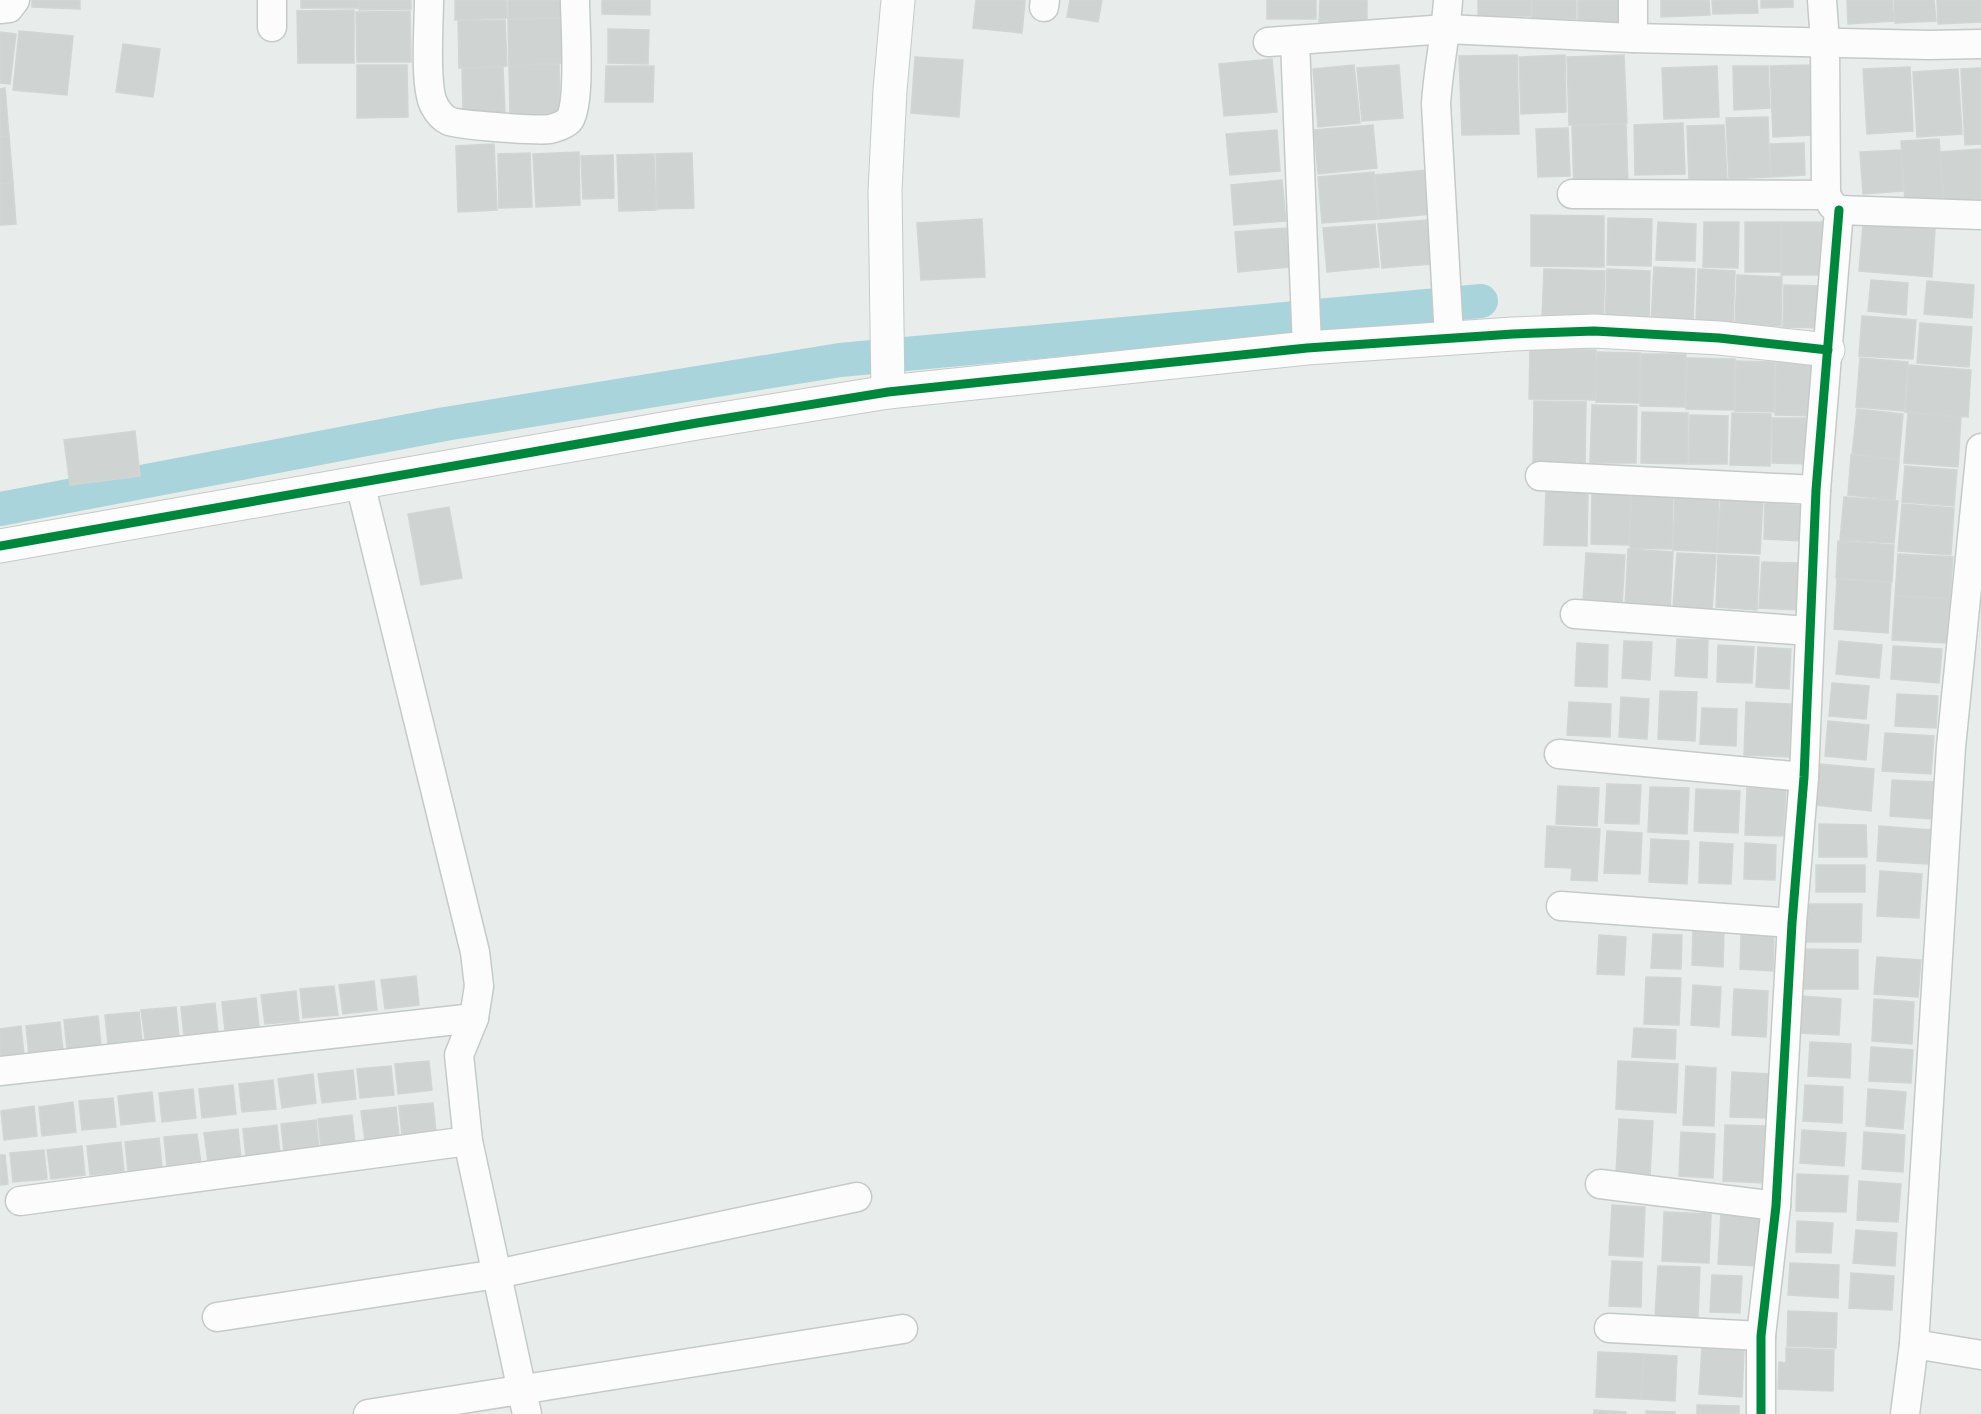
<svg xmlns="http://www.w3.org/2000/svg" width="1981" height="1414" font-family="Montserrat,sans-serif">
<rect width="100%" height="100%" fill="#e8edeb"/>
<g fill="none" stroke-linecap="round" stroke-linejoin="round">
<polyline stroke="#a9d4db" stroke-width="34" points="0,509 445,424 840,360 1481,301"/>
</g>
<g fill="#cfd4d2" stroke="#d1d6d4" stroke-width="1.5">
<polygon points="32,0 80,0 80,9 32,7"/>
<polygon points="301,0 358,0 359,8 301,8"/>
<polygon points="359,0 411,0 411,9 359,10"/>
<polygon points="455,0 506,0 507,18 455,20"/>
<polygon points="508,0 565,0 566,17 508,19"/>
<polygon points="602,0 650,0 650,15 602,14"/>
<polygon points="976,0 1025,0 1022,33 973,28"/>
<polygon points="1070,0 1102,0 1098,22 1067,17"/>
<rect x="1267" y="0" width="49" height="19"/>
<polygon points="1320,0 1367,0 1367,22 1319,22"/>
<rect x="1478" y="0" width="53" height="16"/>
<rect x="1532" y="0" width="44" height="19"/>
<polygon points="1578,0 1627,0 1626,23 1578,22"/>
<polygon points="1661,0 1709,0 1710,15 1661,17"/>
<polygon points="1712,0 1757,0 1758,13 1713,14"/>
<polygon points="1761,0 1793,0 1793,7 1761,8"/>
<polygon points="1847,0 1892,0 1894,21 1848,24"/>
<polygon points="1894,0 1934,0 1936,21 1895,23"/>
<polygon points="1937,0 1981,0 1981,22 1938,24"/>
<polygon points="354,10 354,63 298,63 297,11"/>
<polygon points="410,11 411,62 357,62 356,12"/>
<polygon points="562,18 563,63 509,65 508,20"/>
<polygon points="505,20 507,66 459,68 458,21"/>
<polygon points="608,29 649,30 648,64 608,63"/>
<polygon points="19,31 73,36 67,95 13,90"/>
<polygon points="0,32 16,34 10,84 0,83"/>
<polygon points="123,44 160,49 153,97 116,92"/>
<polygon points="1517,55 1519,134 1462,135 1459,56"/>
<polygon points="1565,55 1566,112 1521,114 1519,57"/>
<polygon points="1624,55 1627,123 1569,125 1567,57"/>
<polygon points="915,57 963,60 959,117 911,113"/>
<polygon points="1272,59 1277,112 1224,116 1219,64"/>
<polygon points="559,64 560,114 510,115 509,66"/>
<polygon points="357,65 407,65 408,117 357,118"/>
<polygon points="1354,65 1360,123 1318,127 1313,69"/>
<polygon points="1399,65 1403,118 1362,121 1357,68"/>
<polygon points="1809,65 1812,135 1773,137 1770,66"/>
<polygon points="606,66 654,66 653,102 605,102"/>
<polygon points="1717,66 1719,117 1664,119 1662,68"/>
<polygon points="1733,66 1768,66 1770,108 1734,110"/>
<polygon points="503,67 505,113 463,114 462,69"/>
<polygon points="1910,67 1913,131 1867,134 1863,69"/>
<polygon points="1981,68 1981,144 1965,145 1961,69"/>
<polygon points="1958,69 1962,134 1917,137 1913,72"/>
<polygon points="5,88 9,136 0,137 0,89"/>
<polygon points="1768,117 1770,177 1729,179 1726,118"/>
<polygon points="1683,123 1685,174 1635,175 1634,125"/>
<polygon points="1626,124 1628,187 1574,189 1572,126"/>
<polygon points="1373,125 1377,168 1318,174 1314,130"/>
<polygon points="1724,125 1727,179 1689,180 1687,126"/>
<polygon points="1568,128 1570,176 1538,177 1536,129"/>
<polygon points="1277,130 1280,171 1230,175 1226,134"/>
<polygon points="9,136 13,183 0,184 0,137"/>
<polygon points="1939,139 1943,199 1905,201 1901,141"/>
<polygon points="1804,143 1805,175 1771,177 1770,144"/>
<polygon points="494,144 497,210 458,212 456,146"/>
<polygon points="1981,149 1981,199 1944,202 1940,152"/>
<polygon points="1901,150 1903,191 1863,194 1860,152"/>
<polygon points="579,152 580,205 536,207 533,154"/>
<polygon points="530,153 532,207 499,208 498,154"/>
<polygon points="692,153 694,208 657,209 656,154"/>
<polygon points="654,154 656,210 619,211 617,155"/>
<polygon points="613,155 614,198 583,199 581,156"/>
<polygon points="1427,170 1431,214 1379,219 1375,175"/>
<polygon points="1374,172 1378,219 1322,223 1318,177"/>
<polygon points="1282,180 1286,221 1234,225 1231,185"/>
<polygon points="13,183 16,224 0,225 0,184"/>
<polygon points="1531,215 1604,216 1604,267 1531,266"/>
<polygon points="1608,218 1652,219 1651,266 1607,265"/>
<polygon points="982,219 985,277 921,280 917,223"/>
<polygon points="1427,220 1431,264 1382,268 1378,224"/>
<polygon points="1658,222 1696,224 1695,261 1656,260"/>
<polygon points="1704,222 1739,222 1738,268 1703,267"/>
<rect x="1745" y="222" width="36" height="50"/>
<rect x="1781" y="222" width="49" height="53"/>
<polygon points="1375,224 1379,267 1327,272 1323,228"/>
<polygon points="1863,224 1935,229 1932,277 1859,271"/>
<polygon points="1286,228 1289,267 1238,272 1235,232"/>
<polygon points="1654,267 1695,269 1693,325 1651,324"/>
<polygon points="1544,269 1605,271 1603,320 1542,319"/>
<polygon points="1607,269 1650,271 1649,322 1605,320"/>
<polygon points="1698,269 1735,271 1733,324 1696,322"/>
<polygon points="1737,275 1782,277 1781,326 1735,324"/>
<polygon points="1871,280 1908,283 1906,315 1868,311"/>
<polygon points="1927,281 1974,285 1972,318 1924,314"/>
<polygon points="1784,285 1824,286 1823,328 1783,327"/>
<polygon points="1862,316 1916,320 1913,359 1859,356"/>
<polygon points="1920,323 1972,327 1969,367 1917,363"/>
<polygon points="1530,349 1596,350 1595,400 1529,399"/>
<polygon points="1597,352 1640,353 1639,403 1596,402"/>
<polygon points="1641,354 1686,354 1685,407 1640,406"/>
<polygon points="1687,358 1735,359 1735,410 1686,409"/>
<polygon points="1860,358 1908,362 1904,411 1856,407"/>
<polygon points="1736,361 1775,362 1774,412 1735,411"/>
<polygon points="1776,362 1815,363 1814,416 1775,415"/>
<polygon points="1909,365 1971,370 1968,417 1905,412"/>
<polygon points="1534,401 1586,402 1585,466 1533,465"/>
<polygon points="1592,405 1637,406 1636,463 1590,463"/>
<polygon points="1857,409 1903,414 1899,459 1852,454"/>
<polygon points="1642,412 1688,413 1688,464 1641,463"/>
<polygon points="1732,413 1771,414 1770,466 1730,465"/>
<polygon points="1908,413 1961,417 1958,467 1904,463"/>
<polygon points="1690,415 1728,416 1727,464 1689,464"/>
<polygon points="1772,418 1813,418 1812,464 1772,463"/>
<polygon points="135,431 140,476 70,485 64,440"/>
<polygon points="1851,455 1899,460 1895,500 1848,495"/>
<polygon points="1905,466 1957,470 1954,506 1902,502"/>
<polygon points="1546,489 1588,491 1587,546 1544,545"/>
<polygon points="1592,493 1631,493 1629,545 1591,544"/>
<polygon points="1675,494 1719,495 1717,552 1673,550"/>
<polygon points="1631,495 1673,496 1672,549 1630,548"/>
<polygon points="1721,497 1763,500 1760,554 1717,552"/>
<polygon points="1844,497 1898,501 1894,543 1840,540"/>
<polygon points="1765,503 1804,506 1802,541 1764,539"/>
<polygon points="1902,504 1954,508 1951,555 1898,551"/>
<polygon points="449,507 462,578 421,585 408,514"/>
<polygon points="1838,541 1894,545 1892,582 1836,578"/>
<polygon points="1628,549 1673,552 1670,610 1625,607"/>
<polygon points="1586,553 1625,555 1622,605 1583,603"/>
<polygon points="1677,553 1716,555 1712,609 1673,607"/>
<polygon points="1898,554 1953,557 1950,599 1895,595"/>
<polygon points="1718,555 1759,557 1757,610 1716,607"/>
<polygon points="1762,562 1800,563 1799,610 1759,608"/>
<polygon points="1837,579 1891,583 1888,633 1834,629"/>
<polygon points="1895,596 1951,599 1948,643 1892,640"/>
<polygon points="1677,639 1708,640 1707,678 1675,676"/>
<polygon points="1624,641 1652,642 1650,680 1622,678"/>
<polygon points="1839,641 1882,645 1879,678 1836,674"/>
<polygon points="1577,643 1608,645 1607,687 1575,686"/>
<polygon points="1718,645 1754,647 1752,683 1717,682"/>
<polygon points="1893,646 1942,649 1939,683 1891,679"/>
<polygon points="1758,647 1791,649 1789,689 1756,687"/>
<polygon points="1832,683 1869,686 1866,719 1829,716"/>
<polygon points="1660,691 1697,692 1695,741 1658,739"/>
<polygon points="1897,694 1938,696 1936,728 1895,726"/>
<polygon points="1621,697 1649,699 1647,739 1619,737"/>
<polygon points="1569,702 1611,704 1610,737 1567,735"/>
<polygon points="1746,702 1791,704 1789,757 1744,755"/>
<polygon points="1702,708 1737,709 1736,746 1700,744"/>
<polygon points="1828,721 1869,725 1866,760 1825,756"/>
<polygon points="1885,733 1934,736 1931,774 1882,771"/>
<polygon points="1819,764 1874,769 1871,811 1815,805"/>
<polygon points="1892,780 1934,782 1931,819 1890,816"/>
<polygon points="1607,784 1641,785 1639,824 1605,823"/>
<polygon points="1558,786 1599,788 1597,826 1556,824"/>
<polygon points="1650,787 1689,788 1687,834 1648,832"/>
<polygon points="1747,788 1786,790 1783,836 1745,835"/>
<polygon points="1696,789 1740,791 1738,833 1694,831"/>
<polygon points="1819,824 1866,825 1867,857 1819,857"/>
<polygon points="1547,826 1600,829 1597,881 1571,880 1572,868 1545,867"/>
<polygon points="1879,826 1931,830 1928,864 1877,861"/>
<polygon points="1607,831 1642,833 1640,874 1604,873"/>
<polygon points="1651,839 1689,841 1687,884 1649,882"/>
<polygon points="1700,842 1733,844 1731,884 1699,883"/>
<polygon points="1745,843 1776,845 1775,880 1744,879"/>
<rect x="1816" y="865" width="49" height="27"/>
<polygon points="1880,871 1922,874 1919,918 1877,916"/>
<polygon points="1804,904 1862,904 1861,942 1804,942"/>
<polygon points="1693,928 1724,929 1723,967 1692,965"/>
<polygon points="1653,934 1682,935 1681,969 1651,968"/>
<polygon points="1599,935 1626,937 1624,975 1597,974"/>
<polygon points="1741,935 1774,937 1773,971 1740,969"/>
<polygon points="1803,949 1858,950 1858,989 1803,989"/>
<polygon points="1877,957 1921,960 1918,997 1874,994"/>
<polygon points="416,976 419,1005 385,1009 381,980"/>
<polygon points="1646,977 1681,978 1679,1025 1644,1024"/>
<polygon points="374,981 377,1010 343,1014 339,985"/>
<polygon points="1693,985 1721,987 1719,1027 1691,1025"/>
<polygon points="334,986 338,1015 303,1018 300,989"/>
<polygon points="1734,989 1768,991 1766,1037 1732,1035"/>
<polygon points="296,991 299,1021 265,1024 261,995"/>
<polygon points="1800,996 1841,999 1839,1035 1798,1033"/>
<polygon points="256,998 259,1027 225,1031 222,1002"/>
<polygon points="1874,999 1914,1002 1912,1044 1872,1041"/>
<polygon points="215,1003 218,1032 184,1036 181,1007"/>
<polygon points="176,1007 179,1036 145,1039 141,1010"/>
<polygon points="139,1012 142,1041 108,1044 105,1015"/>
<polygon points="98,1016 101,1045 67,1049 64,1020"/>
<polygon points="60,1022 63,1051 29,1055 26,1026"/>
<polygon points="21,1026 24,1055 0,1058 0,1029"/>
<polygon points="1634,1028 1676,1030 1675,1059 1632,1057"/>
<polygon points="1810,1042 1851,1044 1850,1078 1808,1076"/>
<polygon points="1871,1047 1913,1050 1911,1083 1869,1081"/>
<polygon points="429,1061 432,1090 398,1094 395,1064"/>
<polygon points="1618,1061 1678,1064 1676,1113 1616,1109"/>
<polygon points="391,1066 394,1095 360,1098 357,1069"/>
<polygon points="1686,1066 1716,1068 1714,1126 1683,1125"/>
<polygon points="353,1070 356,1099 322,1103 318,1074"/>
<polygon points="1732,1072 1770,1074 1768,1118 1730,1117"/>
<polygon points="313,1074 316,1103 282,1108 278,1079"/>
<polygon points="273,1080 276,1109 242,1112 239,1084"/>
<polygon points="233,1085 236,1114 202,1118 199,1089"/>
<polygon points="1805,1085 1843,1087 1842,1123 1803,1121"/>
<polygon points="193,1089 196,1118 162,1122 159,1093"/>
<polygon points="1868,1089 1906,1092 1903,1129 1866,1126"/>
<polygon points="152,1092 155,1121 121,1125 118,1096"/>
<polygon points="113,1098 116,1127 82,1130 79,1101"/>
<polygon points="73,1102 76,1132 42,1136 39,1107"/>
<polygon points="433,1103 436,1132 402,1136 399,1106"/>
<polygon points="34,1106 37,1136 4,1140 1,1111"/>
<polygon points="396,1107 399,1136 365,1141 361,1111"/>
<polygon points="352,1115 355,1144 321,1148 318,1119"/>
<polygon points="1619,1119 1653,1121 1650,1175 1616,1174"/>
<polygon points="316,1120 319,1149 284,1153 281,1124"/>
<polygon points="277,1125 280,1154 246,1157 243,1129"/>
<polygon points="1725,1125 1767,1126 1765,1183 1723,1181"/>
<polygon points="238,1129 241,1158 208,1162 204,1133"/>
<polygon points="1802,1130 1846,1133 1844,1166 1800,1163"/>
<polygon points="1681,1132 1715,1134 1713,1178 1679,1176"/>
<polygon points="1864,1132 1905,1135 1903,1172 1862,1169"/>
<polygon points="197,1134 201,1163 167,1166 164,1137"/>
<polygon points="159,1138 162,1167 128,1171 125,1142"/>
<polygon points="121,1142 124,1171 90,1175 87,1146"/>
<polygon points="82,1146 85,1175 51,1179 47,1150"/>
<polygon points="44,1150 47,1179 13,1182 10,1153"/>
<polygon points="0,1155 5,1155 8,1184 0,1185"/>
<polygon points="1797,1174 1848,1176 1846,1212 1796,1211"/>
<polygon points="1859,1181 1901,1184 1898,1222 1857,1220"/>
<polygon points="1612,1205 1645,1207 1643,1257 1609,1255"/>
<polygon points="1664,1212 1711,1214 1709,1263 1662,1261"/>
<polygon points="1721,1212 1760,1214 1758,1266 1718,1264"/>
<polygon points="1797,1221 1833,1223 1831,1253 1796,1252"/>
<polygon points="1856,1230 1897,1233 1895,1266 1853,1263"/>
<polygon points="1612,1261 1642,1262 1641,1307 1609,1306"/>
<polygon points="1790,1263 1839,1265 1838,1298 1788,1295"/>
<polygon points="1658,1266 1700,1267 1698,1319 1655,1317"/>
<polygon points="1851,1273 1894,1276 1892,1310 1849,1308"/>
<polygon points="1712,1275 1742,1276 1740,1313 1710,1312"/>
<polygon points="1788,1311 1837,1313 1836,1348 1787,1346"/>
<polygon points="1702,1348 1744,1350 1742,1397 1699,1394"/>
<polygon points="1786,1348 1834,1350 1833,1391 1778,1389 1779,1362 1786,1363"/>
<polygon points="1598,1352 1644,1354 1641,1399 1596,1397"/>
<polygon points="1644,1354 1677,1356 1675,1401 1641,1399"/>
<polygon points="1697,1405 1739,1406 1739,1414 1697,1414"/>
<polygon points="1594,1410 1626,1412 1626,1414 1594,1414"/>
<polygon points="1646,1411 1675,1412 1675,1414 1646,1414"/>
</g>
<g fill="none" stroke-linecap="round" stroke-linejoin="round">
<defs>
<g id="minor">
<path d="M429 0C429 24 424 86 434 105 437 111 443 118 449 121 457 125 539 131 550 129 555 128 567 124 570 119 581 99 575 25 575 0"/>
<path d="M1448 0C1446 35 1438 69 1436 104L1449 337"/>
<polyline points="1822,0 1825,42 1826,195"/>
<polyline points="1044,7 1045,0"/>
<polyline points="0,9 9,8 15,0"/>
<polyline points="272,27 272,0"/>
<polyline points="1633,38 1633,0"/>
<polyline points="1295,41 1307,348"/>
<polyline points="1268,42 1446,29 1633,38 1929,45 1981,44"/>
<polyline points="1572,194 1826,195 1832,205 1839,210 1981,215"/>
<polyline points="1540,476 1816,490"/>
<polyline points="360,483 475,952 479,986 474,1018 459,1055 468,1141 527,1414"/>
<polyline points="1575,614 1809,631"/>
<polyline points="1559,754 1804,777"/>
<polyline points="1561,906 1792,923"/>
<polyline points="0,1071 474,1018"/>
<polyline points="1600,1184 1776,1206"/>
<polyline points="20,1201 468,1141"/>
<polyline points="217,1317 497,1274 857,1197"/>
<polyline points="1609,1328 1761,1336"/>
<polyline points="1914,1344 1981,1355"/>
<polyline points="368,1414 903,1329"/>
<polyline points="1761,1414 1761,1336 1776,1206 1792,923 1804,777 1816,490 1839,210"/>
<polyline points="1905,1414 1914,1344 1951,747 1981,448"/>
</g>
<g id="tertiary">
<polyline points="888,392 885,191 890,90 898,0"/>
<polyline points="0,546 697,423 888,392 1307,348 1513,334 1594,331 1719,338 1828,350"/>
</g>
</defs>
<use href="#minor" stroke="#c5cac8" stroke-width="31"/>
<use href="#tertiary" stroke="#c5cac8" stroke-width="35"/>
<use href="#minor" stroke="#fcfcfc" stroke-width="28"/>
<use href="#tertiary" stroke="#fcfcfc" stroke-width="33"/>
<defs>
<g id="cycleway">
<polyline points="0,546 697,423 888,392 1307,348 1513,334 1594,331 1719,338 1828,350"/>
<polyline points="1761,1414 1761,1336 1776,1206 1792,923 1804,777 1816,490 1839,210"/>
</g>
</defs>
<use href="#cycleway" stroke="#f7fbf9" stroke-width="13"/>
<use href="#cycleway" stroke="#00873e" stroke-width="9"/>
</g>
</svg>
